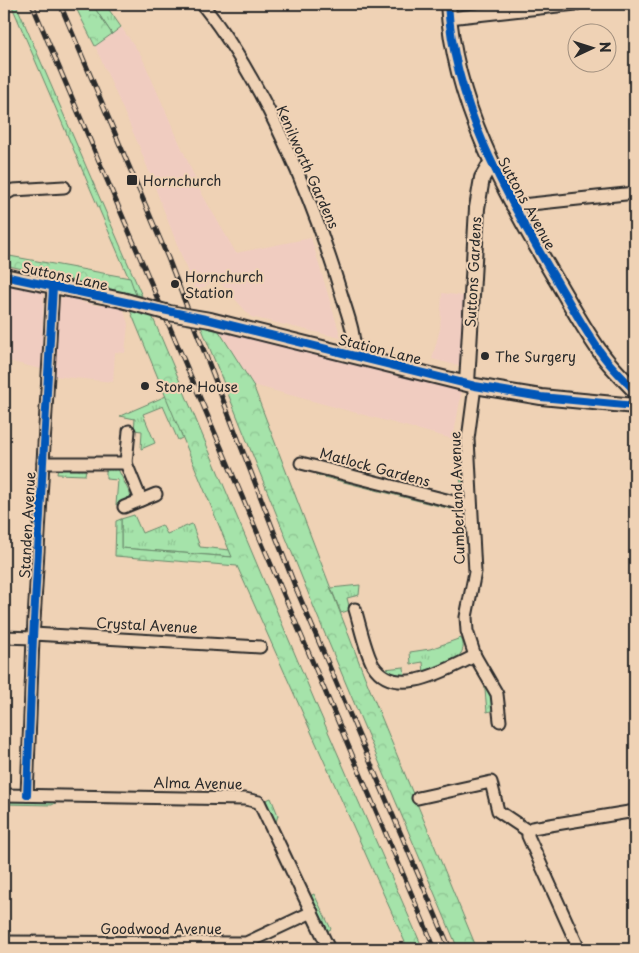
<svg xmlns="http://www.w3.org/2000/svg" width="639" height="953" font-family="'Playpen Sans',sans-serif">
<defs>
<pattern id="grass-tufts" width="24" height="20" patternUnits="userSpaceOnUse" patternTransform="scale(1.25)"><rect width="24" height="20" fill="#a5e3aa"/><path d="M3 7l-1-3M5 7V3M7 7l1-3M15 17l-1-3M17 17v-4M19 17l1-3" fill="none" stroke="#8ec392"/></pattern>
<pattern id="forest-crowns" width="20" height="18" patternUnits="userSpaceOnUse" patternTransform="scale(1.25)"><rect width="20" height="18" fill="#a5e3aa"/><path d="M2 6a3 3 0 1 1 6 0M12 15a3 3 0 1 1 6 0" fill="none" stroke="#8ec392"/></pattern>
</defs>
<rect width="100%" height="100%" fill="#efd2b5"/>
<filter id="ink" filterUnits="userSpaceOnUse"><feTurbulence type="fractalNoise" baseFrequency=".02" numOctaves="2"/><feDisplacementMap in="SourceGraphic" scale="10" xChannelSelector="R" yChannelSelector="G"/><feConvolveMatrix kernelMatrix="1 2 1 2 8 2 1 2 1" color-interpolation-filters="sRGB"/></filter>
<g filter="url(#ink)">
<g fill="#f0ccc0">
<polygon points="121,27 141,55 202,194 236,253 311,238 341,338 251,317 218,280 195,291 139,146 95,46"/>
<polygon points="4,284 32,290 34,287 44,290 41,369 4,360"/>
<polygon points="442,293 464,296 459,366 432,359 440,329"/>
<polygon points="72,294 79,296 82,302 101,306 106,301 122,304 128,324 125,353 115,352 113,382 54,376 60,299"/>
<polygon points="217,328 462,390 453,439 253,385"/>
</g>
<g fill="url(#grass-tufts)" stroke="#68876a">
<polygon points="11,4 16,4 142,296 136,295"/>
<polygon points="92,4 105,4 121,27 112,34"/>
<polygon points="166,396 184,437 178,440 163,406 143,414 155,443 141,449 142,431 134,430 135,419 120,416"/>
<polygon points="455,440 458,441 464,492 462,492"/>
<polygon points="329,464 454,495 453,497 329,467"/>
<polygon points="58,467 86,469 85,475 57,474"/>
<polygon points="106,468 118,469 131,496 116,505 118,480 106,479"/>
<polygon points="316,473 452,507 451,509 316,475"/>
<polygon points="134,515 142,533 162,525 167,534 192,524 200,547 230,550 233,557 121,548 121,519"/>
<polygon points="360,585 359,595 347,598 350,610 341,613 331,588"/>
<path d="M461 638C472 659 439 667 424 674L423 662 411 664 410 652 430 649Z"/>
<polygon points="404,667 405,678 384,669"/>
<polygon points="484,679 492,693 494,708 491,711 487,712"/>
<polygon points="271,798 278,815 275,826 264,801"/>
<polygon points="4,799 59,801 52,805 4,804"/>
<polygon points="314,894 331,929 327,931 310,896"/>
</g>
<g fill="url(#forest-crowns)" stroke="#68876a">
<polygon points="74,4 92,4 112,34 95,46"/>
<polygon points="4,255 130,278 136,295 5,265"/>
<polygon points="131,307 150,311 316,704 423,949 408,949 237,566 115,556 116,521 121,519 121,548 232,557 130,310"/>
<polygon points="200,324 217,328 253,385 364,675 477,949 458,949 317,615"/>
</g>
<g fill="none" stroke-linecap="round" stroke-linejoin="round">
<defs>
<g id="minor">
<path d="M202 4C263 80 313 199 341 293 347 313 356 334 354 355"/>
<polyline points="449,18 576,4"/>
<polyline points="4,195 13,190 64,187"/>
<polyline points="512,206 635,193"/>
<polyline points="475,386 468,439 475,572 466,617 467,631 475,656 497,694 500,721"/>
<polyline points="43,463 126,463 141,500"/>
<polyline points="126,463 129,431"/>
<polyline points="301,463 470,506"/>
<polyline points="124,507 156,494"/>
<path d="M355 609C360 625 365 651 373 665 396 701 449 668 475 656"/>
<polyline points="33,634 260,647"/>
<polyline points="4,637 33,638"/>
<polyline points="4,795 245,799 259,802 329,949"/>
<polyline points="27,795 33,638 53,287"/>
<polyline points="418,798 491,782 498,811 528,831"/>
<polyline points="4,942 246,943 312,912"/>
<polyline points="579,949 528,836 528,831 532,828 635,811"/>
</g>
<g id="tertiary">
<path d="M448 4C454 103 503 190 552 273 569 301 585 332 604 357 613 369 625 380 635 391"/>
<polyline points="4,276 122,300"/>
<polyline points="210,320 475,386 541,397 635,406"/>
<polyline points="467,383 477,208 482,178 491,163"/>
</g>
</defs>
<use href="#minor" stroke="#2b2b2b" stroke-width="15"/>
<use href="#tertiary" stroke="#2b2b2b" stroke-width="18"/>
<use href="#minor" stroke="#efd2b5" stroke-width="11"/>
<use href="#tertiary" stroke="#efd2b5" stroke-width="14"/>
<defs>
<g id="rail">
<polyline points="32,4 435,949"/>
<polyline points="60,4 168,258 295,586 450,949"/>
</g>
</defs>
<use href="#rail" stroke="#2b2b2b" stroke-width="5"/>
<use href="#rail" stroke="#efd2b5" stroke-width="3" stroke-dasharray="9" stroke-linecap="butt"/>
<defs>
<polyline id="tertiary-bridge" points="122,300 169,313 210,320"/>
</defs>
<use href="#tertiary-bridge" stroke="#2b2b2b" stroke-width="18" stroke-linecap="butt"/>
<use href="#tertiary-bridge" stroke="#efd2b5" stroke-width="14"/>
<defs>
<g id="cycleway">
<path d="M448 4C454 103 503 190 552 273 569 301 585 332 604 357 613 369 625 380 635 391"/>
<polyline points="4,276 210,320 475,386 541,397 635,406"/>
<polyline points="27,795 33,638 53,287"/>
</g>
</defs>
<use href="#cycleway" stroke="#efd2b5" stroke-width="11"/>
<use href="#cycleway" stroke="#0057b8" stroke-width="8"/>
</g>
</g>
<g fill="#2b2b2b" stroke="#efd2b5" stroke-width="2">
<rect x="126" y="174" width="12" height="12" rx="2.5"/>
<circle cx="175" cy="284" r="5"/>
<circle cx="485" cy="356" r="5"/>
<circle cx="145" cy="386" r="5"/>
</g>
<g text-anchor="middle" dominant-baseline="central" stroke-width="4" stroke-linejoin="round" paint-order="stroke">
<g font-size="14" fill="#2b2b2b" stroke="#efd2b5">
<text transform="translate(308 167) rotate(66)">Kenilworth Gardens</text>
<text transform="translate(527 203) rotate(61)">Suttons Avenue</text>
<text transform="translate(473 272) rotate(-87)">Suttons Gardens</text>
<text transform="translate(65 276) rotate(12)">Suttons Lane</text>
<text transform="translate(380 349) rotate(14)">Station Lane</text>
<text transform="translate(375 467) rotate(15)">Matlock Gardens</text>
<text transform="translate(457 498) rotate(-92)">Cumberland Avenue</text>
<text transform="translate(27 525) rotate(-87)">Standen Avenue</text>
<text transform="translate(147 625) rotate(3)">Crystal Avenue</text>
<text transform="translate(198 783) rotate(1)">Alma Avenue</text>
<text x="161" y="928">Goodwood Avenue</text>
</g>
<g font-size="14" fill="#2b2b2b" stroke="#efd2b5" text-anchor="start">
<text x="143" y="180">Hornchurch</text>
<text x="185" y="276">Hornchurch<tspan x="185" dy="16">Station</tspan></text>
<text x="495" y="356">The Surgery</text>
<text x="155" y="386">Stone House</text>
</g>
</g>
<rect width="639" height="953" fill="none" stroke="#efd2b5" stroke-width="20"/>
<rect x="10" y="10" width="619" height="933" fill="none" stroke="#2b2b2b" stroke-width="2" filter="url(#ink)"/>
<g transform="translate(592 48) rotate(86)"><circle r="24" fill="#efd2b5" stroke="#a18f7e"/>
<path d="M0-4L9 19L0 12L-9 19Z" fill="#2b2b2b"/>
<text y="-8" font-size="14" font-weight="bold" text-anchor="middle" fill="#2b2b2b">N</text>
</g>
</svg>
